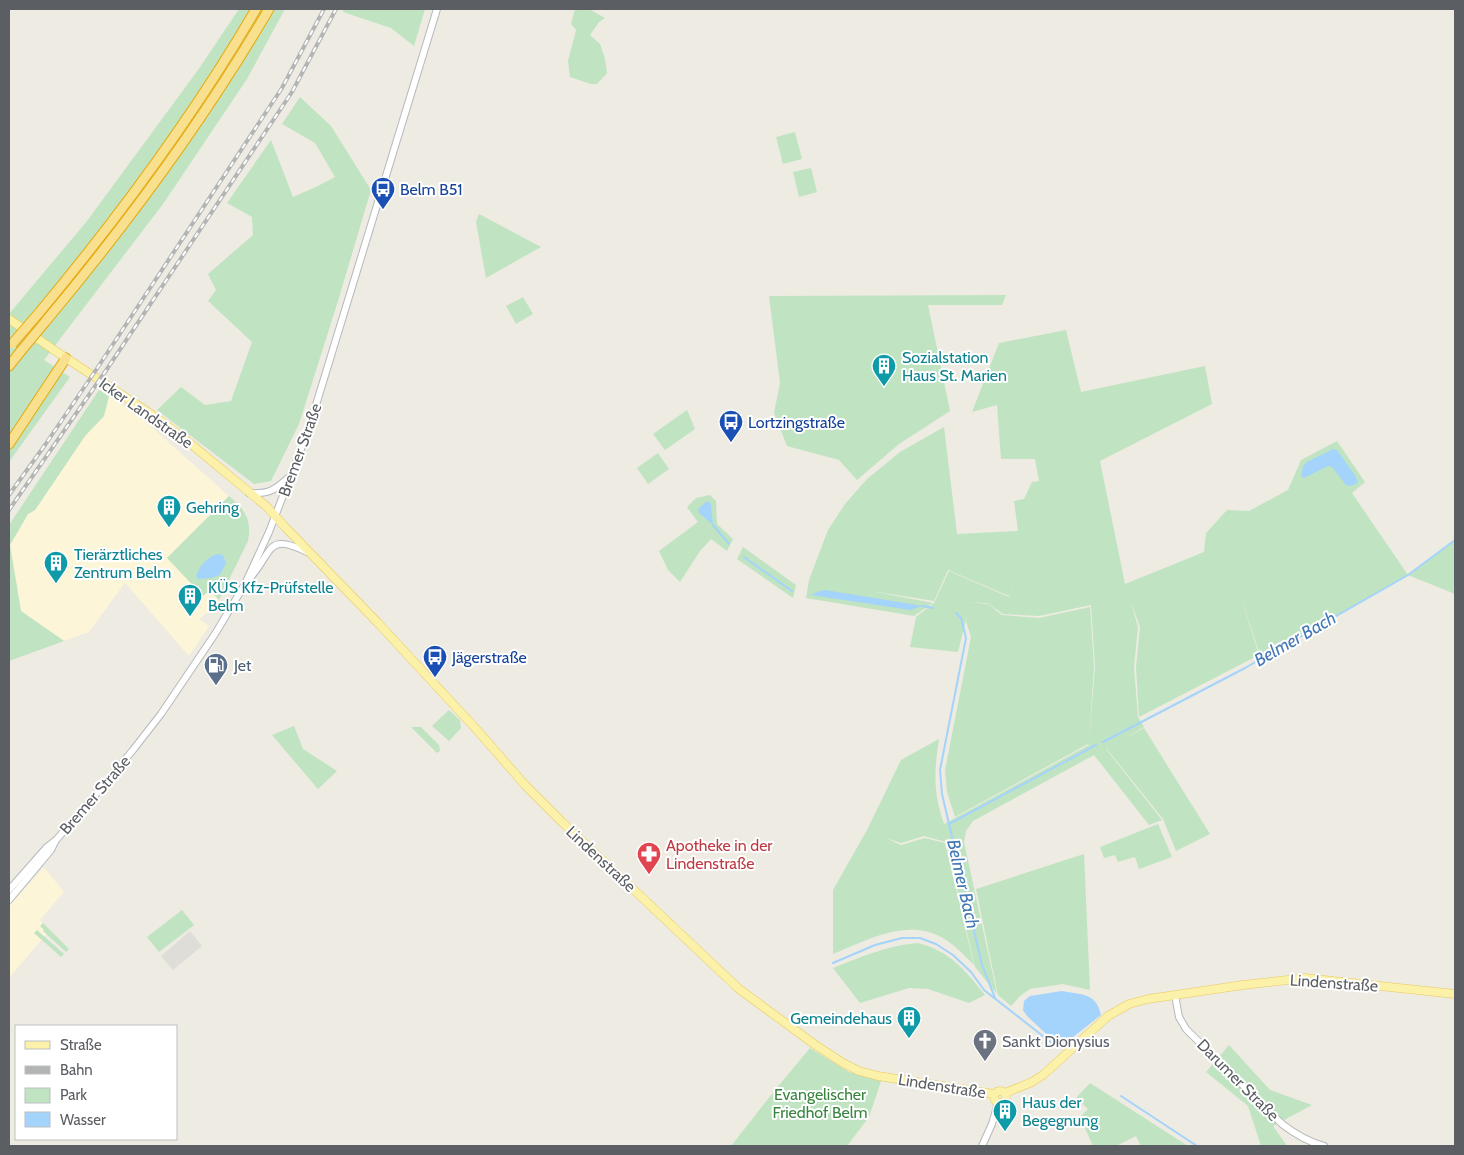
<svg xmlns="http://www.w3.org/2000/svg" width="1464" height="1155" font-family="Cabin,sans-serif">
<rect width="100%" height="100%" fill="#edebe2"/>
<g fill="#fcf5d8">
<polygon points="109,396 146,422 229,496 168,558 203,596 209,590 221,602 199,619 209,626 189,656 125,583 89,632 64,641 21,611 10,545 28,514 35,510 85,436 104,416"/>
<polygon points="44,867 64,892 40,920 50,930 9,978 9,906"/>
</g>
<polygon fill="#dfddd7" points="190,931 202,946 173,970 161,956"/>
<g fill="#c0e4c1" fill-rule="evenodd">
<polygon points="239,9 285,9 247,79 163,204 44,360 70,377 9,462 9,314 87,221 198,70"/>
<polygon points="344,9 425,9 414,46 391,28 343,12"/>
<polygon points="575,9 589,9 605,18 599,22 590,35 600,44 605,59 607,73 597,84 591,84 570,77 568,61 576,30 571,24"/>
<polygon points="300,97 331,126 371,190 338,301 299,424 271,481 254,484 157,410 181,387 205,405 231,401 252,342 208,301 216,290 208,274 253,235 252,217 227,203 271,140 293,197 316,187 335,177 315,143 282,124"/>
<polygon points="795,132 802,159 783,164 776,137"/>
<polygon points="811,168 817,192 799,197 793,172"/>
<polygon points="479,214 541,247 486,278 476,222"/>
<polygon points="1006,295 1002,305 928,305 950,411 899,444 857,480 839,460 787,446 774,413 780,383 769,296"/>
<polygon points="523,297 533,314 516,324 506,306"/>
<path d="M1066 330 1081 392 1205 366 1212 404 1100 461 1125 584 1204 552 1206 533 1227 510 1249 511 1288 490 1301 460 1337 441 1365 482 1352 493 1408 575 1455 540V594L1408 575 1261 658 1239 591 1259 655 1139 717 1136 667 1140 627 1131 602 1138 627 1134 667 1138 717 1144 727 1123 739 1144 728 1210 834 1176 851 1163 819 1106 748V749L1162 820 1149 825 1094 755 973 821 966 831 964 842 997 994 975 967 946 842 924 836 901 843 886 838 901 845 925 838 945 843 974 965C964 955 954 944 941 937 906 918 865 941 833 954V890L867 830 901 760 939 739C934 772 933 792 944 824L1089 745 1088 744 955 817 947 792 945 770 971 637 966 621 968 612 958 652 910 647 916 617 934 603 949 571 1009 597 1015 576 1009 596 948 570 934 601 871 591 933 603 914 616 806 598 809 580 828 530 845 504 867 479 900 452 944 427 957 534 1018 531 1014 501 1024 499 1032 482 1039 481 1035 459H1001L997 405 972 412 999 343ZM969 602 987 603 1003 614 1039 616 1091 605 1095 666 1089 743 1094 666 1090 607 1039 618 1002 615 988 604Z"/>
<polygon points="99,390 109,396 104,416 85,436 35,510 28,514 10,545 21,611 64,641 9,661 9,525"/>
<polygon points="687,410 695,429 665,450 653,434"/>
<polygon points="658,453 669,469 648,484 637,468"/>
<polygon points="710,495 716,501 717,524 733,539 727,551 711,539 700,551 680,582 668,570 659,551 698,522 687,507 696,498"/>
<path d="M229 496C245 510 252 519 248 541L219 600 210 590 203 596 167 558Z"/>
<polygon points="743,547 796,585 793,598 737,559"/>
<polygon points="449,710 460,720 461,728 449,741 432,726"/>
<polygon points="294,726 303,749 337,771 318,789 272,735"/>
<polygon points="411,727 421,727 439,745 440,751 437,753"/>
<polygon points="1158,824 1172,857 1139,869 1135,857 1118,862 1115,855 1104,858 1100,847"/>
<polygon points="1084,854 1090,990 1063,984 1030,989 1020,996 1011,1006 998,995 976,889"/>
<polygon points="182,910 194,925 159,952 147,937"/>
<polygon points="43,923 69,949 66,952 43,931 44,930 40,926"/>
<polygon points="37,930 64,954 61,957 34,933"/>
<path d="M918 943C950 951 965 970 985 995L969 1003 928 989 909 988 860 1003 833 968C861 957 888 945 918 943Z"/>
<polygon points="1229,1045 1270,1090 1312,1105 1273,1126 1287,1146 1261,1146 1248,1106 1206,1072"/>
<polygon points="810,1048 849,1072 881,1081 869,1117 847,1146 731,1146 775,1090"/>
<polygon points="1090,1083 1188,1146 1141,1146 1136,1136 1116,1146 1093,1146 1080,1117 1088,1109 1076,1098"/>
</g>
<g fill="#a4d3fb">
<polygon points="1333,449 1337,450 1356,477 1358,483 1350,486 1346,485 1332,467 1328,466 1304,478 1301,477 1303,466 1307,462"/>
<polygon points="707,501 711,504 713,525 699,513 698,509"/>
<path d="M218 554 223 555 226 563 220 575 211 578 198 579 196 576C200 565 207 557 218 554Z"/>
<polygon points="825,590 923,606 910,610 811,595 820,591"/>
<path d="M1062 991C1081 995 1096 992 1101 1015L1068 1041 1062 1044 1055 1042 1027 1016 1023 1010 1024 1001 1030 996Z"/>
</g>
<g fill="none" stroke-linecap="round" stroke-linejoin="round">
<g stroke="#a4d3fb" stroke-width="2">
<polyline points="713,525 729,544"/>
<polyline points="744,557 792,591"/>
<polyline points="923,606 933,608"/>
<polyline points="956,613 961,618 966,638 940,770 942,794 982,965 995,998"/>
<polyline points="1103,742 1245,668 1408,575 1455,540"/>
<polyline points="949,824 1096,745"/>
<polyline points="833,963 875,945 902,938 920,938 936,944 953,955 971,972 984,990 1057,1047"/>
<polyline points="1121,1096 1197,1146"/>
</g>
<defs>
<g id="minor">
<path d="M249 493C268 494 274 491 288 478"/>
<path d="M249 579C274 552 265 531 309 553"/>
<polyline points="9,890 47,847 57,839 96,794 133,750 161,714 215,634 245,584 269,532 308,431 437,9"/>
<polyline points="9,900 51,850 55,842"/>
<path d="M1175 995 1179 1017 1186 1029 1282 1124C1295 1134 1308 1142 1324 1146"/>
<polyline points="982,1146 992,1124 998,1103"/>
</g>
<g id="major">
<polyline points="9,319 57,352 160,420 186,440 266,506 286,528 378,623 477,730 525,785 562,822 739,989 814,1044 843,1063 859,1071 878,1076 994,1094"/>
<circle cx="1000" cy="1097" r="6"/>
<polyline points="1005,1093 1032,1082 1043,1075 1108,1016 1129,1004 1148,999 1243,985 1305,978 1455,994"/>
</g>
<g id="highway">
<path d="M38 314C118 218 193 117 256 9"/>
<path d="M45 322C128 223 204 120 269 9"/>
<polyline points="9,366 21,351"/>
<polyline points="9,444 66,358"/>
</g>
</defs>
<use href="#minor" stroke="#b5b8bc" stroke-width="8"/>
<use href="#major" stroke="#ebc85d" stroke-width="9"/>
<use href="#highway" stroke="#e6a80a" stroke-width="11"/>
<use href="#minor" stroke="#fff" stroke-width="6"/>
<use href="#major" stroke="#fbf1a9" stroke-width="8"/>
<use href="#highway" stroke="#f8e08e" stroke-width="9"/>
<defs>
<g id="rail">
<polyline points="9,495 45,445 98,367 282,88 324,9"/>
<polyline points="9,510 105,372 292,92 336,9"/>
</g>
</defs>
<use href="#rail" stroke="#b3b4b4" stroke-width="4"/>
<use href="#rail" stroke="#fff" stroke-width="2" stroke-dasharray="5.5" stroke-linecap="butt"/>
<defs>
<g id="highway-bridge">
<polyline points="12,344 38,314"/>
<polyline points="21,351 45,322"/>
</g>
</defs>
<use href="#highway-bridge" stroke="#e6a80a" stroke-width="11" stroke-linecap="butt"/>
<use href="#highway-bridge" stroke="#f8e08e" stroke-width="9"/>
</g>
<defs>
<symbol id="bus-pin" viewBox="-11 -11 22 30"><path d="M0 17L-7.5 6A9.5 9.5 0 1 1 7.5 6Z" fill="#1a4fb4" stroke="#fff"/><path d="M-5-6H5V4H4V6H2V4H-2V6H-4V4H-5ZM-3.5-4V0h7V-4ZM-3.5 1.2v1.5H-2V1.2ZM2 1.2v1.5H3.5V1.2Z" fill="#fff"/></symbol>
<symbol id="building-pin" viewBox="-11 -11 22 30"><path d="M0 17L-7.5 6A9.5 9.5 0 1 1 7.5 6Z" fill="#0f9aa8" stroke="#fff"/><path d="M-4-6H4V6H1V3H-1V6H-4ZM-2.5-4.3h1.7v1.8h-1.7ZM.8-4.3h1.7v1.8H.8ZM-2.5-1h1.7V.8h-1.7ZM.8-1h1.7V.8H.8Z" fill="#fff"/></symbol>
<symbol id="fuel-pin" viewBox="-11 -11 22 30"><path d="M0 17L-7.5 6A9.5 9.5 0 1 1 7.5 6Z" fill="#5c6f8a" stroke="#fff"/><path d="M-5.5-6h7V0h2V4h1.3V-2.5L3-4.5l.8-.8L6-3V5H2.5V1h-1V6h-7ZM-4.2-4.7v3.2H.2V-4.7Z" fill="#fff"/></symbol>
<symbol id="pharmacy-pin" viewBox="-11 -11 22 30"><path d="M0 17L-7.5 6A9.5 9.5 0 1 1 7.5 6Z" fill="#e0444e" stroke="#fff"/><path d="M-2-6h4v4h4v4h-4v4h-4v-4h-4v-4h4Z" fill="#fff"/></symbol>
<symbol id="church-pin" viewBox="-11 -11 22 30"><path d="M0 17L-7.5 6A9.5 9.5 0 1 1 7.5 6Z" fill="#6b7280" stroke="#fff"/><path d="M-1.2-6h2.4v3.5h3.3v2.4h-3.3V6h-2.4V-.1h-3.3v-2.4h3.3Z" fill="#fff"/></symbol>
</defs>
<g fill-rule="evenodd">
<use href="#bus-pin" x="369" y="175" width="28" height="38"/>
<use href="#building-pin" x="870" y="352" width="28" height="38"/>
<use href="#bus-pin" x="717" y="408" width="28" height="38"/>
<use href="#building-pin" x="155" y="493" width="28" height="38"/>
<use href="#building-pin" x="42" y="549" width="28" height="38"/>
<use href="#building-pin" x="176" y="582" width="28" height="38"/>
<use href="#bus-pin" x="421" y="643" width="28" height="38"/>
<use href="#fuel-pin" x="202" y="651" width="28" height="38"/>
<use href="#pharmacy-pin" x="635" y="840" width="28" height="38"/>
<use href="#building-pin" x="895" y="1004" width="28" height="38"/>
<use href="#church-pin" x="971" y="1027" width="28" height="38"/>
<use href="#building-pin" x="991" y="1097" width="28" height="38"/>
</g>
<g text-anchor="middle" dominant-baseline="central" stroke-width="4" stroke-linejoin="round" paint-order="stroke">
<g font-size="16" fill="#164399" stroke="#fff" text-anchor="start">
<text x="400" y="189">Belm B51</text>
<text x="748" y="422">Lortzingstraße</text>
<text x="452" y="657">Jägerstraße</text>
</g>
<g font-size="16" fill="#0d838f" stroke="#fff" text-anchor="start">
<text x="902" y="357">Sozialstation<tspan x="902" dy="18">Haus St. Marien</tspan></text>
<text x="186" y="507">Gehring</text>
<text x="74" y="554">Tierärztliches<tspan x="74" dy="18">Zentrum Belm</tspan></text>
<text x="208" y="587">KÜS Kfz-Prüfstelle<tspan x="208" dy="18">Belm</tspan></text>
<text x="892" y="1018" text-anchor="end">Gemeindehaus</text>
<text x="1022" y="1102">Haus der<tspan x="1022" dy="18">Begegnung</tspan></text>
</g>
<g font-size="16" fill="#5b5e63" stroke="#fff">
<text transform="translate(146 413) rotate(35)">Icker Landstraße</text>
<text transform="translate(300 450) rotate(-70)">Bremer Straße</text>
<text transform="translate(95 795) rotate(-49)">Bremer Straße</text>
<text transform="translate(601 859) rotate(43)">Lindenstraße</text>
<text transform="translate(1334 983) rotate(4)">Lindenstraße</text>
<text transform="translate(1238 1080) rotate(45)">Darumer Straße</text>
<text transform="translate(942 1086) rotate(9)">Lindenstraße</text>
</g>
<g font-size="16" fill="#4e5e75" stroke="#fff" text-anchor="start">
<text x="234" y="665">Jet</text>
</g>
<g font-size="16" fill="#be3a42" stroke="#fff" text-anchor="start">
<text x="666" y="845">Apotheke in der<tspan x="666" dy="18">Lindenstraße</tspan></text>
</g>
<g font-size="16" fill="#5b616d" stroke="#fff" text-anchor="start">
<text x="1002" y="1041">Sankt Dionysius</text>
</g>
<g font-size="16" fill="#39843e" stroke="#fff">
<text x="820" y="1094">Evangelischer<tspan x="820" dy="18">Friedhof Belm</tspan></text>
</g>
<g font-size="18" font-style="italic" fill="#4579b5" stroke="#fff">
<text transform="translate(1295 639) rotate(-30)">Belmer Bach</text>
<text transform="translate(963 884) rotate(77)">Belmer Bach</text>
</g>
</g>
<rect width="1464" height="1155" fill="none" stroke="#5b5e63" stroke-width="20"/>
<rect x="15" y="1025" width="162" height="115" fill="#ffffff" stroke="#bdbfc1"/>
<rect x="25" y="1041" width="25" height="8" fill="#fbf1a9" stroke="#bdbfc1"/>
<text x="60" y="1050" font-size="15" fill="#5b5e63">Straße</text>
<rect x="25" y="1066" width="25" height="8" fill="#b3b4b4" stroke="#bdbfc1"/>
<text x="60" y="1075" font-size="15" fill="#5b5e63">Bahn</text>
<rect x="25" y="1088" width="25" height="15" fill="#c0e4c1" stroke="#bdbfc1"/>
<text x="60" y="1100" font-size="15" fill="#5b5e63">Park</text>
<rect x="25" y="1112" width="25" height="15" fill="#a4d3fb" stroke="#bdbfc1"/>
<text x="60" y="1125" font-size="15" fill="#5b5e63">Wasser</text>
</svg>
